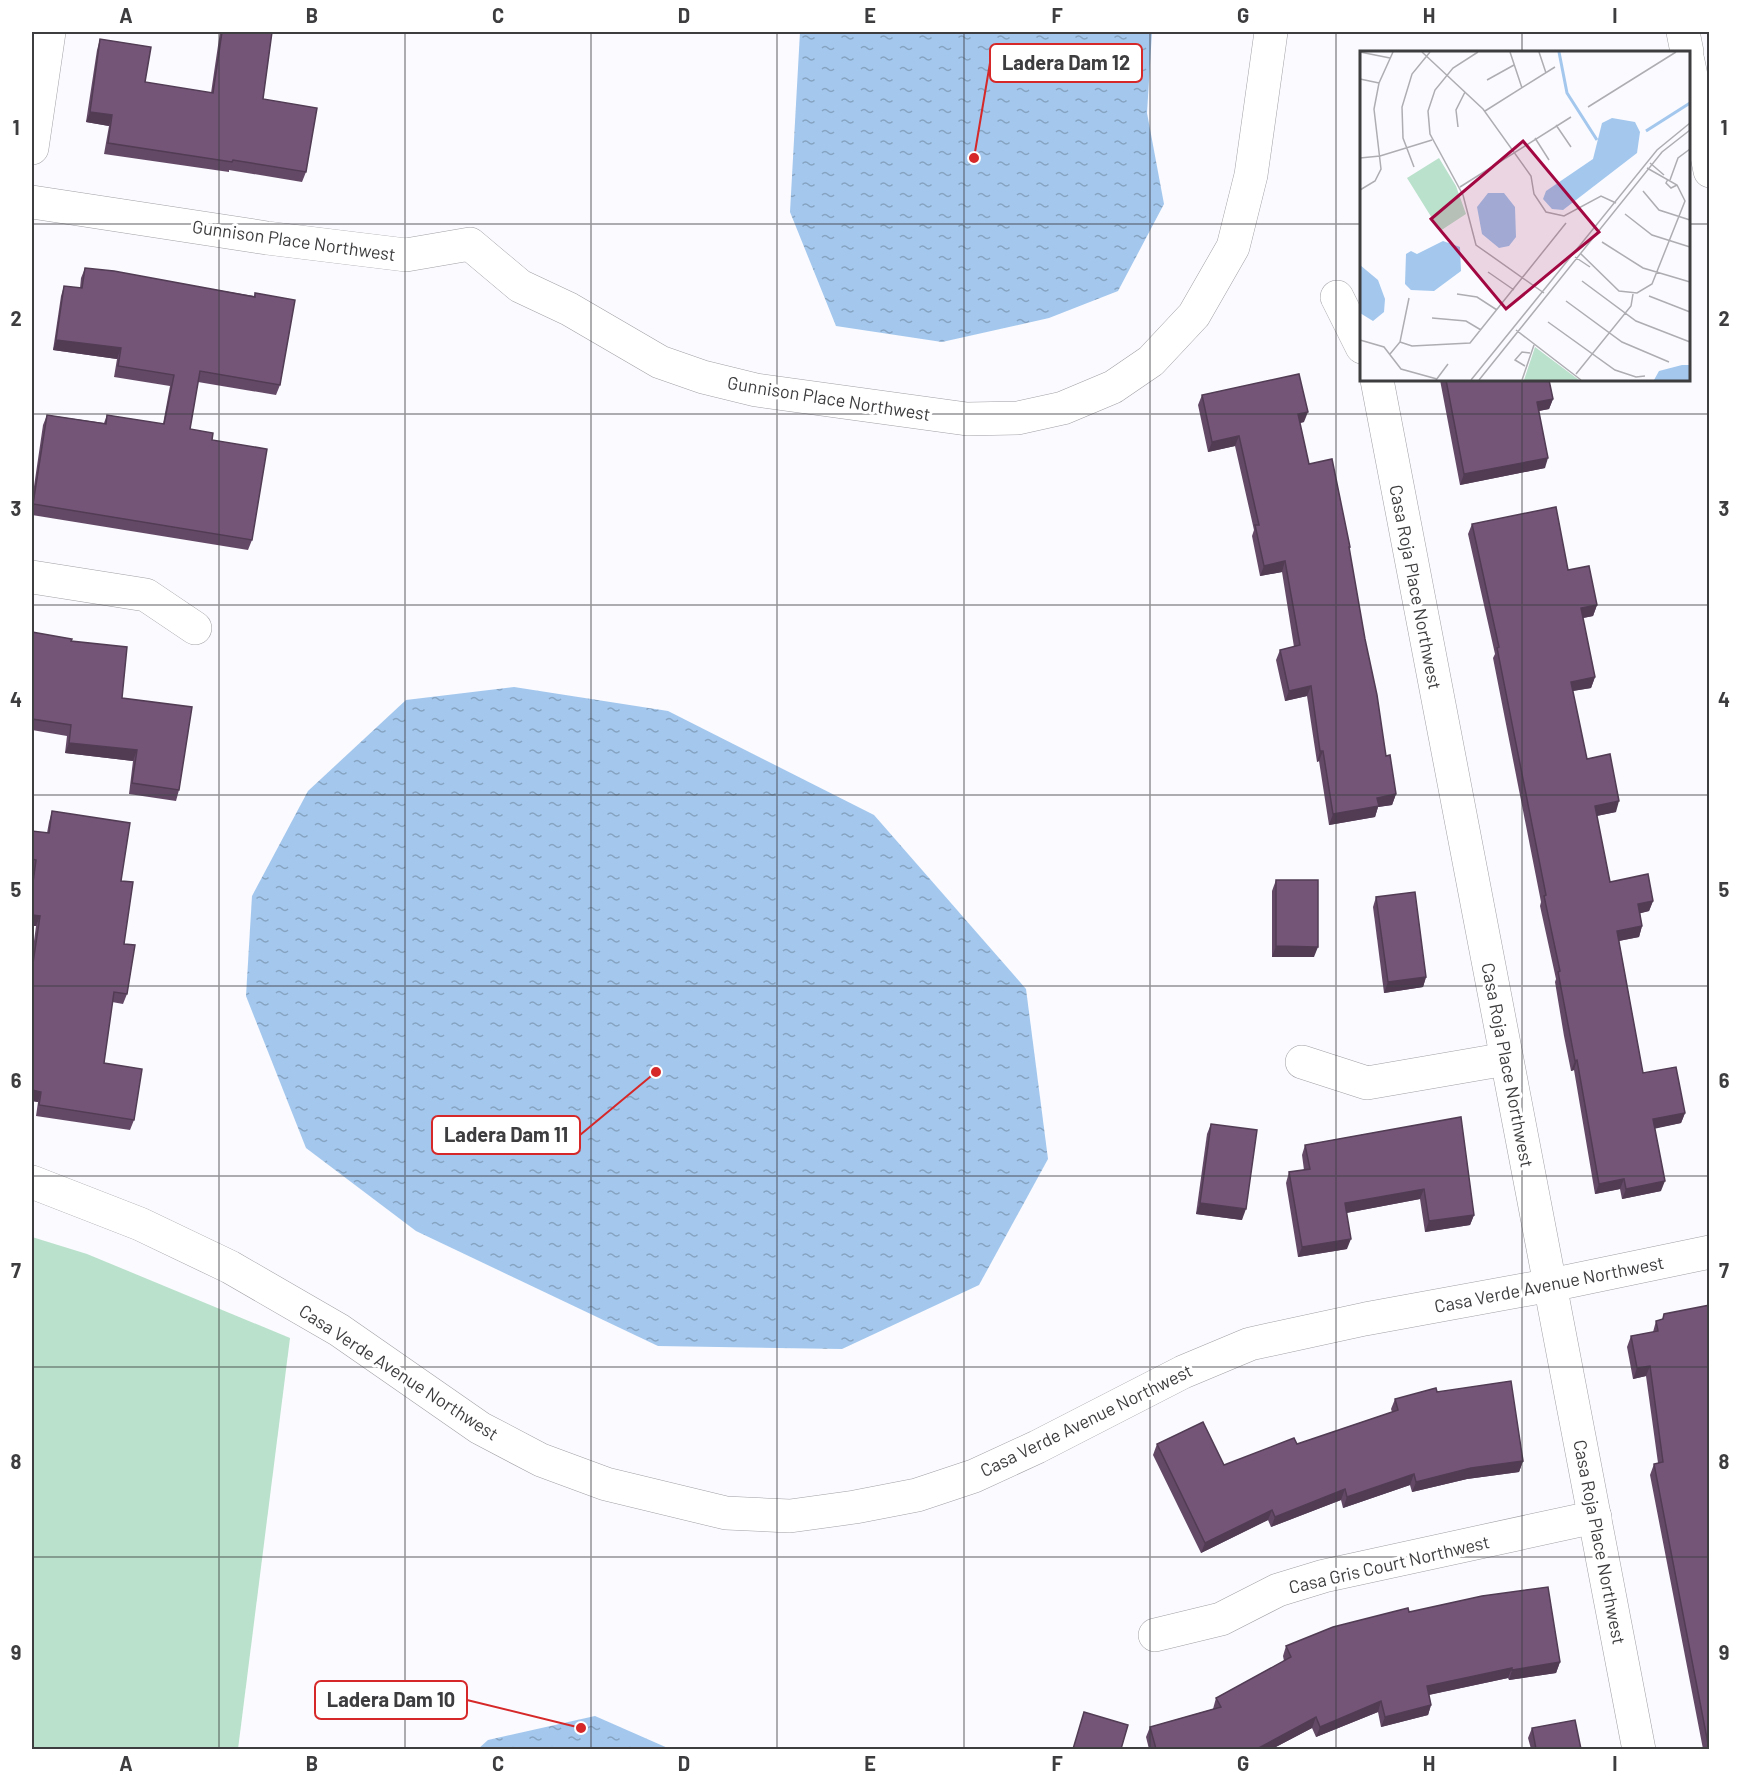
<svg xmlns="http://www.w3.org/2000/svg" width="1741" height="1781" font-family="Barlow,sans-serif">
<defs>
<pattern id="water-ripples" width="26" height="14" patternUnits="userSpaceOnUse" patternTransform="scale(1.5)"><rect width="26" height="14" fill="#a3c7ed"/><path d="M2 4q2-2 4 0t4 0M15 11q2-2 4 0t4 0" fill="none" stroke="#86a3c1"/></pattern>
</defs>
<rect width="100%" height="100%" fill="#fafaff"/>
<polygon fill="#bae1cb" points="32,1237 87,1254 290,1338 238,1749 32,1749"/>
<g fill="url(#water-ripples)">
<polygon points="800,32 1152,32 1147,113 1164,204 1118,291 1049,318 942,342 836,326 790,212"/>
<polygon points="514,687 668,711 874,815 1026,989 1048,1159 979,1285 842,1349 658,1346 416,1231 306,1148 246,996 252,896 308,791 406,700"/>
<polygon points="595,1716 670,1749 478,1749 488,1740"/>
</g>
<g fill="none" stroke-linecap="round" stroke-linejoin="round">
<defs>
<g id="minor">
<polyline points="32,148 49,32"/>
<polyline points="32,202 267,238 406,255 470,244 520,286 569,309 660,362 703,377 756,390 967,419 1018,418 1063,408 1113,387 1151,361 1194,315 1233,247 1251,175 1271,32"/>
<polyline points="1337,297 1362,347"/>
<polyline points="1377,380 1639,1750"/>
<polyline points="32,577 146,595 195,628"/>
<polyline points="1302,1062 1367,1083 1506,1059"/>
<polyline points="1155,1635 1221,1619 1278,1590 1324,1576 1595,1517"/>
</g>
<polyline id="tertiary" points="32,1182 140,1224 230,1267 339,1330 480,1428 541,1460 606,1484 726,1513 790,1516 855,1507 917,1495 974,1476 1037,1447 1183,1372 1250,1344 1365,1319 1551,1285 1710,1252"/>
<g id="secondary">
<polyline points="1683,32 1687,52"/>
<polyline points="1688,61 1710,171"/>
</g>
</defs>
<use href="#minor" stroke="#a1a1a6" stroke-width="34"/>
<use href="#tertiary" stroke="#a1a1a6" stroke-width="34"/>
<use href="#secondary" stroke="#a1a1a6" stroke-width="34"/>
<use href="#minor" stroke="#fff" stroke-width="33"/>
<use href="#tertiary" stroke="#fff" stroke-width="33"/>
<use href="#secondary" stroke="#fff" stroke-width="33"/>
</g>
<g fill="#644967">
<polygon points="220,32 272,32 263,99 306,172 302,182 229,170 229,172 104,154 109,126 86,122 97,50 100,39 145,82 211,93"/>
<polygon points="85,268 254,296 255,293 280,385 276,395 198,382 190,429 212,440 252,540 248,550 32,515 32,500 43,425 47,415 104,423 107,415 163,424 170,386 114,377 117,359 53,350 61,296 64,286 80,288 81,278"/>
<polygon points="1440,380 1549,380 1553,399 1549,409 1539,411 1545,468 1460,485"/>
<polygon points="1202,395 1304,422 1300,423 1309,464 1349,550 1386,756 1396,794 1392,805 1378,807 1375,817 1329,825 1319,761 1317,762 1307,696 1285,701 1276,660 1280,650 1294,647 1282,572 1260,576 1252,536 1254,530 1235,446 1208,452 1198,405"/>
<polygon points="1472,524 1568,570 1597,605 1593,616 1583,618 1595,677 1591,688 1572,691 1587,759 1616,812 1597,816 1610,882 1653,901 1649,911 1640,913 1642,926 1639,937 1619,941 1643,1073 1685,1113 1681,1123 1655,1128 1661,1191 1622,1199 1620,1189 1595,1194 1574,1070 1571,1071 1564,1036 1555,982 1556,979 1540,906 1541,902 1493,658 1495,654 1468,534"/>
<polygon points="32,632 71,641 122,698 179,790 176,801 129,794 133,761 65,753 67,736 32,730"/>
<polygon points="52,811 121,881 127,994 123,1004 112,1002 104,1063 134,1120 130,1130 36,1116 38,1102 32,1101 32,956 36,926 32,926 32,831 47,833 49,822"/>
<polygon points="1276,880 1314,957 1272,957 1272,891"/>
<polygon points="1376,897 1426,977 1423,987 1384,993 1373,907"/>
<polygon points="1461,1117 1474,1215 1470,1225 1425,1232 1420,1199 1346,1213 1347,1249 1298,1257 1286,1183 1289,1172 1304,1170 1302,1155 1305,1145"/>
<polygon points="1211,1124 1242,1220 1196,1214 1207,1134"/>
<polygon points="1664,1314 1710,1749 1703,1749 1650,1475 1654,1464 1658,1463 1646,1376 1633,1379 1627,1347 1631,1336 1653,1332 1656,1321 1662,1320"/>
<polygon points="1437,1392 1523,1461 1519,1472 1467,1479 1412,1492 1410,1485 1343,1508 1341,1500 1271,1527 1268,1520 1201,1553 1153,1455 1157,1444 1224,1465 1297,1444 1392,1412 1391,1409 1395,1399"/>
<polygon points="1409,1612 1560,1662 1556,1673 1509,1680 1508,1678 1429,1695 1431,1705 1428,1715 1381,1727 1378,1712 1316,1737 1312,1728 1272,1749 1149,1749 1146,1737 1150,1727 1213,1709 1216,1698 1284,1661 1283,1656 1286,1646"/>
<polygon points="1532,1728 1581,1749 1531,1749 1528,1738"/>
</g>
<g fill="#513c54">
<polygon points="90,112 112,115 109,126 86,122"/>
<polygon points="56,340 121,348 117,359 53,350"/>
<polygon points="1553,399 1549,409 1533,412 1537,402"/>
<polygon points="1308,412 1304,422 1295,424 1298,414"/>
<polygon points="1239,436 1235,446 1208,452 1212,442"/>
<polygon points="1548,458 1545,468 1460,485 1464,474"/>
<polygon points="1285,561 1282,572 1260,576 1264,566"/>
<polygon points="1597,605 1593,616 1578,619 1581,608"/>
<polygon points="1595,677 1591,688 1567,692 1571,682"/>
<polygon points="1311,686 1307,696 1285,701 1289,691"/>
<polygon points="69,743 137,750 133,761 65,753"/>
<polygon points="1320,751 1323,751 1319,761 1317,762"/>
<polygon points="1396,794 1392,805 1378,807 1375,817 1329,825 1333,814 1377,798"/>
<polygon points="1619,801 1616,812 1591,817 1595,806"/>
<polygon points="1653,901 1649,911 1634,915 1638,904"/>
<polygon points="32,915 40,916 36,926 32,926"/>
<polygon points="1642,926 1639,937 1613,942 1617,931"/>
<polygon points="1276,946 1318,947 1314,957 1272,957"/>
<polygon points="1426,977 1423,987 1384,993 1388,982"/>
<polygon points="1577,1060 1574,1070 1571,1071 1575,1061"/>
<polygon points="32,1090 41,1092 38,1102 32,1101"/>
<polygon points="1685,1113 1681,1123 1649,1130 1653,1119"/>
<polygon points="1624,1179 1620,1189 1595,1194 1599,1184"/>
<polygon points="1665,1181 1661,1191 1622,1199 1626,1189"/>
<polygon points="1424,1189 1420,1199 1341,1214 1345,1203"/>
<polygon points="1200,1203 1246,1209 1242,1220 1196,1214"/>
<polygon points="1474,1215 1470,1225 1425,1232 1429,1221"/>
<polygon points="1351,1239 1347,1249 1298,1257 1302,1247"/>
<polygon points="1650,1366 1646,1376 1633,1379 1637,1368"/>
<polygon points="1523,1461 1519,1472 1467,1479 1412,1492 1416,1482 1471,1468"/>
<polygon points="1414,1474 1410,1485 1343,1508 1347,1497"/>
<polygon points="1345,1489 1341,1500 1271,1527 1275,1517"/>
<polygon points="1272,1510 1268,1520 1201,1553 1205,1543"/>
<polygon points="1560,1662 1556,1673 1509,1680 1512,1670"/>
<polygon points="1512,1668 1508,1678 1423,1696 1427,1686"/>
<polygon points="1381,1701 1378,1712 1316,1737 1320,1727"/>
<polygon points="1431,1705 1428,1715 1381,1727 1385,1717"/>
<polygon points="1316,1717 1312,1728 1272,1749 1257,1749"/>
</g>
<g fill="#745578" stroke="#513c54" stroke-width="1.5">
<polygon points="222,32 272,32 263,99 317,108 306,172 233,160 232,162 108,143 112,115 90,112 100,39 151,47 145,82 213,93"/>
<polygon points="85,268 114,271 255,297 255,293 295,300 280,385 200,371 190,429 213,433 212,440 267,449 252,540 33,504 47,415 106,424 107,415 164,424 174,375 118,366 121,348 56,340 64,286 82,288"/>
<polygon points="1299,374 1308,412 1298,414 1309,464 1332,459 1350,547 1349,547 1365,639 1377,695 1386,756 1390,755 1396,794 1377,798 1379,806 1333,814 1323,751 1320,751 1311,686 1289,691 1280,650 1300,645 1285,561 1264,566 1255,525 1259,525 1239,436 1212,442 1202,395"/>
<polygon points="1446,380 1549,380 1553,399 1537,402 1548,458 1464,474"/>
<polygon points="1556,507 1568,570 1589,566 1597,605 1581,608 1595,677 1571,682 1587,759 1610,754 1619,801 1595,806 1610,882 1648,874 1653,901 1638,904 1642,926 1617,931 1643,1073 1676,1067 1685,1113 1653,1119 1665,1181 1626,1189 1624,1179 1599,1184 1577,1060 1575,1061 1558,972 1560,971 1544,896 1546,895 1497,648 1499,647 1472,524"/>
<polygon points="32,632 72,639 71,641 127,647 122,698 192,707 179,790 132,783 137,750 69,743 71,725 32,719"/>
<polygon points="52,811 130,823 121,881 133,882 124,944 135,945 127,994 114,992 104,1063 142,1069 134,1120 39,1105 41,1092 32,1090 32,970 40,916 32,915 32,890 36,860 32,859 32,831 49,833"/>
<polygon points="1276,880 1318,880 1318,947 1276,946"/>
<polygon points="1415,892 1426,977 1388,982 1376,897"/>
<polygon points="1461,1117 1474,1215 1429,1221 1424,1189 1345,1203 1351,1239 1302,1247 1289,1172 1310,1169 1305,1145"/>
<polygon points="1211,1124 1257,1130 1246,1209 1200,1203"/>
<polygon points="1710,1305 1710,1749 1709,1749 1654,1464 1663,1462 1650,1366 1637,1368 1631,1336 1658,1331 1656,1321 1663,1319 1664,1314"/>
<polygon points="1511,1381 1523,1461 1471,1468 1416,1482 1414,1474 1347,1497 1345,1489 1275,1517 1272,1510 1205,1543 1157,1444 1203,1422 1224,1465 1294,1438 1297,1444 1398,1410 1395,1399 1436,1388 1437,1392"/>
<polygon points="1548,1587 1560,1662 1512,1670 1512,1668 1427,1686 1431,1705 1385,1717 1381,1701 1320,1727 1316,1717 1257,1749 1156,1749 1150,1727 1221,1707 1216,1698 1291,1657 1286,1646 1333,1627 1408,1608 1409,1612 1482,1596"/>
<polygon points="1084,1712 1128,1725 1121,1749 1073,1749"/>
<polygon points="1575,1720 1581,1749 1536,1749 1532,1728"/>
</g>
<path fill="none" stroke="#3d3d3f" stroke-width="1.5" stroke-opacity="0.55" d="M219 32V1750M405 32V1750M591 32V1750M777 32V1750M964 32V1750M1150 32V1750M1336 32V1750M1522 32V52M32 224H1362M1688 224H1710M1522 380V1750M32 414H1710M32 605H1710M32 795H1710M32 986H1710M32 1176H1710M32 1367H1710M32 1557H1710"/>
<g text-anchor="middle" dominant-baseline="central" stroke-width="6" stroke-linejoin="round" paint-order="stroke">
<g font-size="18" fill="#3d3d3f" stroke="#fff">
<text transform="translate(294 240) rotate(8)">Gunnison Place Northwest</text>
<text transform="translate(829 398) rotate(9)">Gunnison Place Northwest</text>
<text transform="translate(1416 587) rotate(79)">Casa Roja Place Northwest</text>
<text transform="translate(1508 1065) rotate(79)">Casa Roja Place Northwest</text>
<text transform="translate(1549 1284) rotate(-11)">Casa Verde Avenue Northwest</text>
<text transform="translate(399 1372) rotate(33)">Casa Verde Avenue Northwest</text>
<text transform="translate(1086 1420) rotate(-26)">Casa Verde Avenue Northwest</text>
<text transform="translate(1600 1542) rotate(79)">Casa Roja Place Northwest</text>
<text transform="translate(1389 1564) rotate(-13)">Casa Gris Court Northwest</text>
</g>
</g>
<g transform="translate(1360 51)">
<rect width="330" height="330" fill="#fafaff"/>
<path d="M79 107 96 135 106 163 80 180 47 127ZM175 296 219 329H164Z" fill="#bae1cb"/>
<path d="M252 67 275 71 280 81 277 102 203 159 192 158 183 148 186 140 233 108 242 72ZM128 142H144L155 156 156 186 149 195 139 197 122 183 117 156ZM83 190 100 196 101 220 74 240 51 239 45 233 46 203 51 200 57 203ZM0 214 18 229 25 248 24 261 13 270 0 262ZM322 314H330V329H294L299 320Z" fill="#a3c7ed"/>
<path fill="none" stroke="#a3c7ed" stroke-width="3" d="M199 1 207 42 237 89M286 80 330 52"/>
<path fill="none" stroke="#aeaeb2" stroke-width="1.5" d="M0 1 30 7M62 1 123 58 171 125 174 143 186 161 204 165 241 145 256 152M118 1 93 17 75 39 68 60 70 83 103 144 116 194 184 242M150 1 162 37M179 1 186 22M0 28 19 32M127 29 154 14M228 56 316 1M125 60 195 16M196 74 211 96M98 76 96 59 105 41M175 87 189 109M0 107 20 105 72 89M290 112 304 124M54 116 43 87 42 56 52 23 70 1M308 128 306 132 311 137 317 134M310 129 318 107 330 98M100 136 211 66M0 139 15 130 21 118 14 58 19 32 33 1M283 140 299 159 330 169M265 163 292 184 330 196M242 191 283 217 330 231M220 202 259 240 277 242 292 233 325 150 317 134 287 117M215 206 230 216M128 221 154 239M222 230 276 270 330 291M97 243 117 246 137 259M289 245 330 261M206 250 262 291 309 311M72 267 106 270 121 279M188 271 255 319 276 326 285 325M156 279 221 329M0 289 24 296 41 318 77 328M40 291 52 295 110 292 206 172M30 303 40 291 49 247M165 315 155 309 162 301 170 302M216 323 271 255 273 243M76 329 88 313M111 329 297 99 330 72M119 329 302 101 330 79M162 329 174 294"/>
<path fill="#a20741" fill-opacity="0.15" stroke="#a20741" stroke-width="3" d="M163 90 239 181 146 258 71 168Z"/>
<rect width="330" height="330" fill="none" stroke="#3d3d3f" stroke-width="3"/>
</g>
<path fill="none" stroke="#d62828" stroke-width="2" d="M974 158L990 63M656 1072L580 1135M581 1728L467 1700"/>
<g fill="#d62828" stroke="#fff" stroke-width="2">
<circle cx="974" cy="158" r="6"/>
<circle cx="656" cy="1072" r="6"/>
<circle cx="581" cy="1728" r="6"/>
</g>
<g fill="#fff" stroke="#d62828" stroke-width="2">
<rect x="990" y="44" width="152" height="38" rx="6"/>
<rect x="432" y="1116" width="148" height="38" rx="6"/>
<rect x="315" y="1681" width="152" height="38" rx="6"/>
</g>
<g font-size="20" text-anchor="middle" font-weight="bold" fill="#3d3d3f">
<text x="1066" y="70">Ladera Dam 12</text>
<text x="506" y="1142">Ladera Dam 11</text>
<text x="391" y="1707">Ladera Dam 10</text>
</g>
<rect width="1741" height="1781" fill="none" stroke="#ffffff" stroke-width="66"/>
<rect x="33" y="33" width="1675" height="1715" fill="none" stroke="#3d3d3f" stroke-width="2"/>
<g font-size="20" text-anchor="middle" font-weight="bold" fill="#3d3d3f">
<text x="126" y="23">A</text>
<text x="312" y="23">B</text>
<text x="498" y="23">C</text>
<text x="684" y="23">D</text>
<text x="870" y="23">E</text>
<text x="1057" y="23">F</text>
<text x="1243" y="23">G</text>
<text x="1429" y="23">H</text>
<text x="1615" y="23">I</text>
<text x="16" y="135">1</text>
<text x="1724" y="135">1</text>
<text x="16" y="326">2</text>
<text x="1724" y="326">2</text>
<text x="16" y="516">3</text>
<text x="1724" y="516">3</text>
<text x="16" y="707">4</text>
<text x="1724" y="707">4</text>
<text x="16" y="897">5</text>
<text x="1724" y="897">5</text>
<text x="16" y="1088">6</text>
<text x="1724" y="1088">6</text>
<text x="16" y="1278">7</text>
<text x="1724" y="1278">7</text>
<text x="16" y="1469">8</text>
<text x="1724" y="1469">8</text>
<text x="16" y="1660">9</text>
<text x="1724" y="1660">9</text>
<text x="126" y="1771">A</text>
<text x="312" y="1771">B</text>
<text x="498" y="1771">C</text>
<text x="684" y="1771">D</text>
<text x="870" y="1771">E</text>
<text x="1057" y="1771">F</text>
<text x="1243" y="1771">G</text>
<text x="1429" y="1771">H</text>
<text x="1615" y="1771">I</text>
</g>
</svg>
